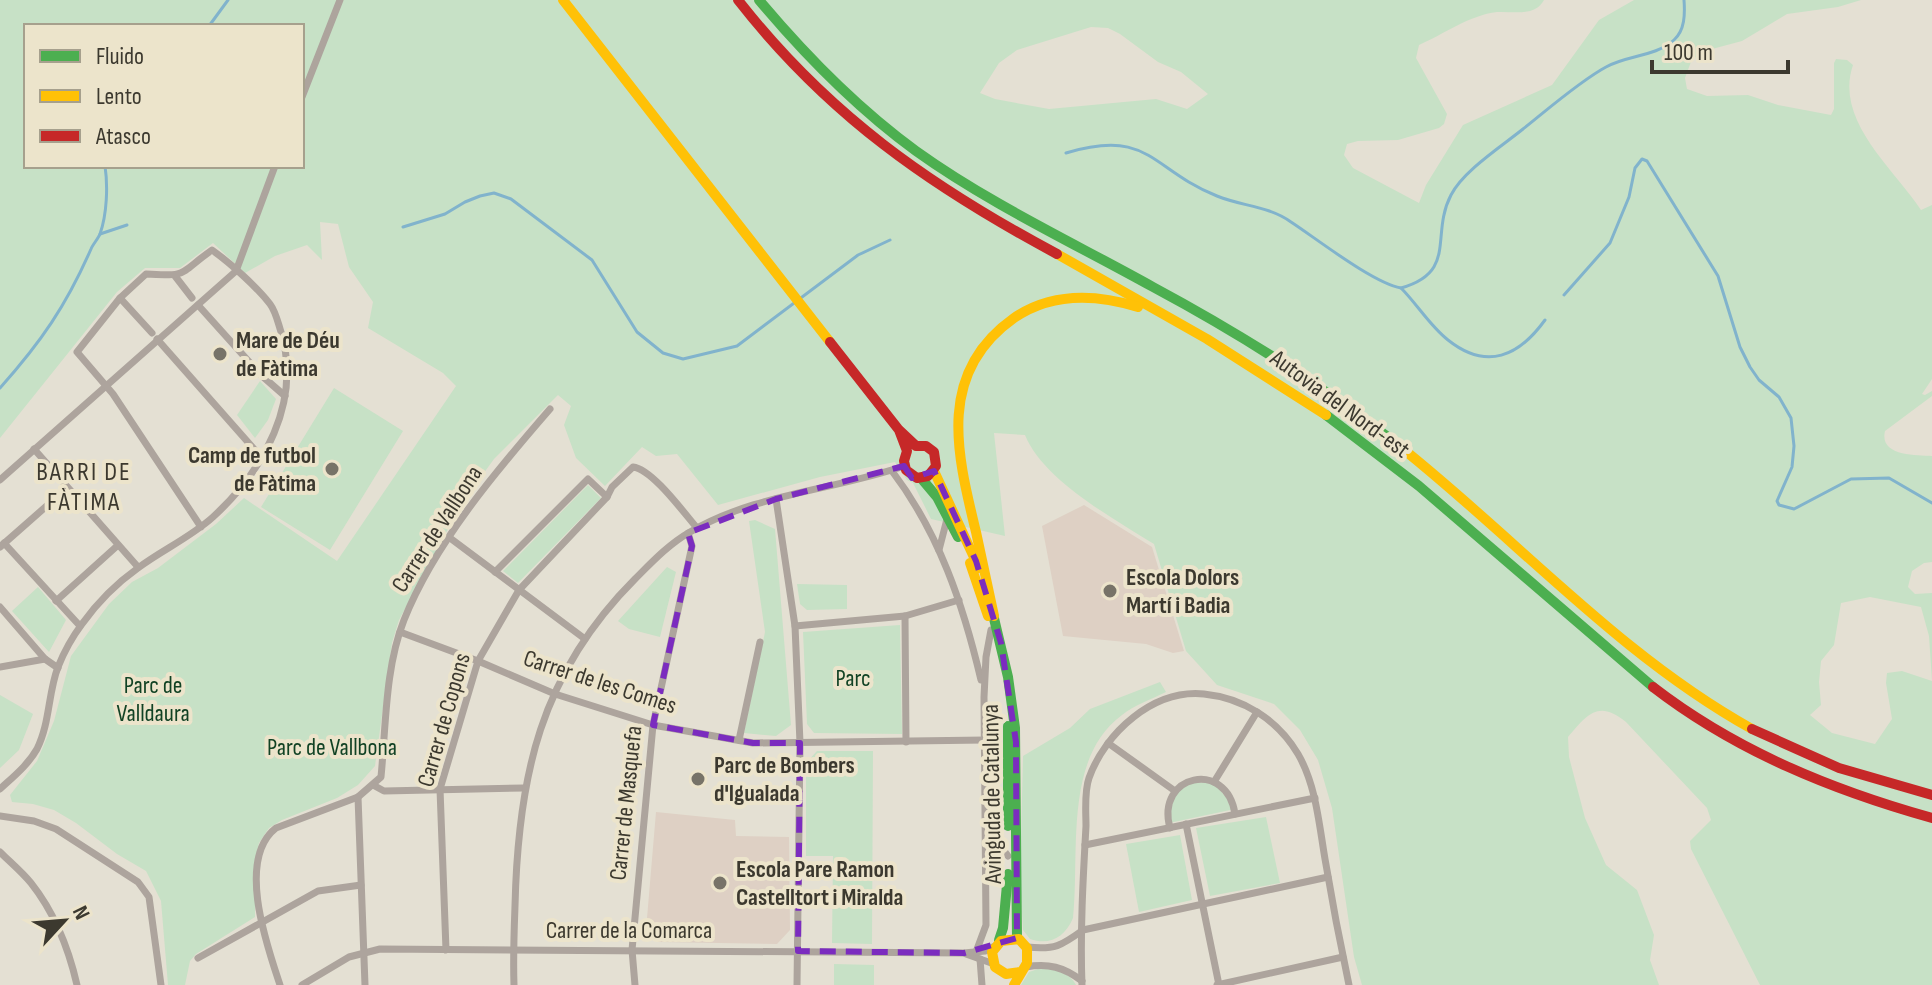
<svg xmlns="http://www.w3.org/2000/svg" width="1932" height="985" font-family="'Sofia Sans Condensed',sans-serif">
<rect width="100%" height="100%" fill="#e4e0d3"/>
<g fill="#ded0c4">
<polygon points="1084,505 1152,547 1184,651 1173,653 1146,644 1063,636 1042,526"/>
<polygon points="656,812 735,820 736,836 789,837 790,930 777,944 658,942 646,930"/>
</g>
<g fill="#c7e1c6" fill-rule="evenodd">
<path d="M0 0H1544C1535 17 1514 11 1497 12 1470 15 1444 34 1419 45L1416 58 1447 114 1444 124 1439 128 1398 140 1358 141 1347 144 1344 155 1353 168 1419 203 1426 185 1463 125 1552 85 1599 20 1634 0H1861L1838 7 1787 14 1742 41 1712 49 1692 59 1685 78 1687 89 1707 96 1748 95 1778 105 1831 115 1834 109V63L1836 59 1847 60 1853 65C1834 120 1893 168 1921 210L1932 205V379L1922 394 1925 395 1932 391V396L1885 431C1879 456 1915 455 1932 456V562L1924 563 1912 571 1908 587 1915 594 1932 593V985H1760L1691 849 1690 841 1711 820 1707 808 1626 722C1598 699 1587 715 1568 737L1569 757 1585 818 1606 865 1637 890 1654 935 1650 960 1659 985H1362L1354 957 1332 808 1318 760 1300 730 1274 704 1217 685 1186 651 1154 544C1114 519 1043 480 1025 435L994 433 1005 536 931 519 913 483 907 480 895 462 820 477 718 505 677 454 656 456 642 447 605 486 576 458 564 425 571 406 558 395 494 459 462 503 399 620 392 643 375 766 358 785 337 798 282 820 269 828 259 843 255 860V917L196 954 190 961 185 985H168L161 901 146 871 117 854 76 823 54 810 33 804 12 802 10 795 37 761 54 721 71 656 109 604 132 582 158 568 216 524 244 498 337 561 456 386 443 373 368 328 373 302 349 267 338 224 320 222 322 260 307 245 275 256 245 273 213 243 180 268H145L117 292 0 438ZM26 26H302V166H26ZM1091 27 1108 28 1120 34 1158 62 1181 72 1208 94 1187 109 1156 99 1049 109 995 99 980 93 999 63 1017 50ZM1870 597 1921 607 1929 636 1932 681 1902 671 1887 673 1886 683 1892 719 1875 744 1832 733 1810 715 1821 705 1819 682 1821 661 1834 645 1841 603Z"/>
<polygon points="260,381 276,399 268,420 255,438 237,415"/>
<polygon points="334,388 403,431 330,550 261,507"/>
<polygon points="588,485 601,498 518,583 503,571"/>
<polygon points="755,520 775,529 791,725 776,736 744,733 765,632 749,521"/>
<polygon points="667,567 676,572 660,637 629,629 618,621"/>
<polygon points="797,584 847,585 847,609 807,610 800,604"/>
<polygon points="38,587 66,620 49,652 12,611"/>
<polygon points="900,625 902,734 814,733 807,724 803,632"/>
<path d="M1160 682 1166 692C1152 699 1134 705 1122 715 1063 758 1080 854 1073 918 1065 937 1050 946 1030 939L1023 930 1020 878 1023 756 1070 728 1090 709Z"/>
<polygon points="0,695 33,714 19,750 0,768"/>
<polygon points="817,751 873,751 872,944 832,943 833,856 806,856 806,763"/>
<polygon points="1214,782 1235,809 1169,823 1167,807 1185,783"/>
<polygon points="1266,817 1280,883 1210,896 1196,828"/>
<polygon points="1180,835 1192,900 1139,912 1126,844"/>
<polygon points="834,964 874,965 874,985 834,985"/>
<path d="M1041 968C1055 969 1069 972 1076 985H1021L1029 972Z"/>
</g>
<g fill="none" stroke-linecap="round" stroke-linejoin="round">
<g stroke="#81b3cc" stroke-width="3">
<polyline points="209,26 228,0"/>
<path d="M1066 153C1150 128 1150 169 1217 196 1241 206 1269 206 1291 222 1317 239 1373 283 1401 288 1458 272 1430 235 1451 195 1463 171 1502 146 1523 129 1547 110 1580 81 1606 67 1627 55 1655 57 1674 40 1685 30 1685 14 1684 0"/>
<polyline points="403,227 445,214 465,202 480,196 494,193 511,199 592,260 637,332 663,353 683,359 737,346 858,255 890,240"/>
<polyline points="100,234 127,225"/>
<path d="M1401 288C1417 304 1430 326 1448 340 1487 371 1519 356 1545 320"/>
<polyline points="1564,295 1610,243 1629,197 1635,168 1642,159 1647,161 1718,276 1740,347 1750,367 1759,380 1779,397 1791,418 1794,446 1792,467 1777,501 1779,505 1794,509 1851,479 1889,478 1932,503"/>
<path d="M0 388C41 342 66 306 91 249 93 244 98 239 100 234 107 214 108 186 105 166"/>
</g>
<g stroke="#ada49d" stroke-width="7">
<polyline points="302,97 340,0"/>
<polyline points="175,276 192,298"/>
<polyline points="120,298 152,333"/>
<polyline points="198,305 261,375 285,396"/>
<polyline points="157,339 262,458"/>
<polyline points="34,449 138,567"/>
<path d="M892 471C939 533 963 604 981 680"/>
<polyline points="0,480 236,271 275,166"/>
<polyline points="776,499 795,626 800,743 797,985"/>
<polyline points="450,538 585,639"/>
<polyline points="4,543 80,626"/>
<polyline points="0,547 67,488"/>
<polyline points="939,550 947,519"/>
<polyline points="495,572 588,479 607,497"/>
<polyline points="56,601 117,546"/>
<polyline points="0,607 45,659 58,668"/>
<polyline points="905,616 906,742"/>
<polyline points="795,626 905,616 959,600"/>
<polyline points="400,632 478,661 555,694 653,725 753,743 985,740"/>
<polyline points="0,667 45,659"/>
<polyline points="739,740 760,642"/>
<polyline points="1108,743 1175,791"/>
<polyline points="1214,782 1257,712"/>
<polyline points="373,785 384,791 524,788"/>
<path d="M0 789C13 777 28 765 37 749 50 723 48 693 58 667 64 652 73 636 82 624 97 603 117 583 138 568 162 550 191 537 213 517 264 470 302 402 281 332 278 323 276 312 270 304 257 287 229 262 212 250 179 273 190 277 146 274L120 298 77 352 113 394 201 527"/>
<polyline points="358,797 365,985"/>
<polyline points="0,816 34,821 56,829 138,882 149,897 161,985"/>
<polyline points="1186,824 1219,985"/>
<path d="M1170 828C1155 774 1227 759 1235 814"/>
<polyline points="988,829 1008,856"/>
<polyline points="1085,845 1315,798"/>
<path d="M0 852C10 862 22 872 31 883 54 912 69 950 77 985"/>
<path d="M1027 947C1055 950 1061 946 1083 930L1328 877"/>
<path d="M446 950 440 789 478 661 519 590 607 497 612 487 633 467C652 469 684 513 697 528"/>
<polyline points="976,952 986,925 984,697 986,657 991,630"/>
<polyline points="966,954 994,964"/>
<polyline points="198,958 318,891 361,885"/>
<polyline points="980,959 982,985"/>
<path d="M1026 967C1048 963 1064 967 1082 981"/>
<path d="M280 985C267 946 236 859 276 828L358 797 381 777C386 726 385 668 404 620 434 544 497 470 550 409"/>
<polyline points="302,985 349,957 380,949 964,953 985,951 993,947"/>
<path d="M514 985C513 958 514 933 515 906 518 777 540 674 635 579 652 562 669 544 690 532 754 494 835 490 904 466"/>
<polyline points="635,985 632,950 653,725 692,546 688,533"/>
<path d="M1082 985C1080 933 1083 879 1086 826 1086 812 1084 792 1089 778 1105 733 1153 689 1204 694 1243 698 1277 719 1298 754 1316 785 1319 824 1325 859 1332 901 1340 943 1349 985"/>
<polyline points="1217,985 1343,957"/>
</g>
<g stroke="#4caf50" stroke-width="10">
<path d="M759 0C806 56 857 108 916 151 990 204 1074 243 1153 287 1237 332 1317 382 1393 441"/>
<polyline points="1326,415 1419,486 1653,687"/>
<polyline points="921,478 937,497 958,537"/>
<polyline points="992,610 1008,677 1015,728 1017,938"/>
<polyline points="1008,726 1008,826"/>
<polyline points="999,940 1003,928 1008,874"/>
</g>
<g stroke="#ffc107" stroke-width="10">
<polyline points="563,0 830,342"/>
<polyline points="1057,254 1207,339 1326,415"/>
<path d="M1393 441C1513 535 1617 654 1752 729"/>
<polyline points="934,471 979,568"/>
<polyline points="970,563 988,616"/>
<path d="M994 616C988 588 982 560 976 532 957 454 936 373 1014 318 1052 292 1096 294 1138 307"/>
<polyline points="1014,985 1027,963 1027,948 1019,939 1001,941 992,952 995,967 1006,974 1020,972"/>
</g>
<g stroke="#c62828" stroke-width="10">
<path d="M738 0C828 115 930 186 1057 254"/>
<polyline points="830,342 899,430 916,446 926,446 934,452 936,466 928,476 917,478 906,470 904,461 907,451 899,430"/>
<path d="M1653 687C1736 751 1832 790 1932 818"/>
<polyline points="1752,729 1839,768 1932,795"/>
</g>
</g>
<path fill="none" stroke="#7b2cbf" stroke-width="6" stroke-dasharray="16 10" stroke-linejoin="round" d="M904 466 912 478 934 471 976 561 1001 643 1016 742 1017 938 964 953 798 951 800 743H753L653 725 692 546 688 533 776 499Z"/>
<g fill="#777368" stroke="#ece4cb" stroke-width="3">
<circle cx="220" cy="354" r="8"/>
<circle cx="332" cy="469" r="8"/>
<circle cx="1110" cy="591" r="8"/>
<circle cx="698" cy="779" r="8"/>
<circle cx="720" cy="883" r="8"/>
</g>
<g text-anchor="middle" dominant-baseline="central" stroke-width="8" stroke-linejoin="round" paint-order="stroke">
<g font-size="24" font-weight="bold" fill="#3c392f" stroke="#ece4cb" text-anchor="start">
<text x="236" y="340">Mare de Déu<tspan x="236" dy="28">de Fàtima</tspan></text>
<text x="316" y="455" text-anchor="end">Camp de futbol<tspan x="316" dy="28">de Fàtima</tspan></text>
<text x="1126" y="577">Escola Dolors<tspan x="1126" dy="28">Martí i Badia</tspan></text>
<text x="714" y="765">Parc de Bombers<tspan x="714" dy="28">d'Igualada</tspan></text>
<text x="736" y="869">Escola Pare Ramon<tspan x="736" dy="28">Castelltort i Miralda</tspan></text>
</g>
<g font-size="24" fill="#3c392f" stroke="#ece4cb">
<text transform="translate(1340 404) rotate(36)">Autovia del Nord-est</text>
<text transform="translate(437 529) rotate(-57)">Carrer de Vallbona</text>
<text transform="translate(600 682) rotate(18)">Carrer de les Comes</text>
<text transform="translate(444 720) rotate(-74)">Carrer de Copons</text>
<text transform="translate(992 794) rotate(-91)">Avinguda de Catalunya</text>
<text transform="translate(626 803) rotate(-84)">Carrer de Masquefa</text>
<text x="629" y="930">Carrer de la Comarca</text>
</g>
<g font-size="24" fill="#114224" stroke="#ece4cb">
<text x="853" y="678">Parc</text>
<text x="153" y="685">Parc de<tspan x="153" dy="28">Valldaura</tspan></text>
<text x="332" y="747">Parc de Vallbona</text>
</g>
<g font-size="26" letter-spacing="2" fill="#3c392f" stroke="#ece4cb">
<text x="84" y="472">BARRI DE<tspan x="84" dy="30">FÀTIMA</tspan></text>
</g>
</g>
<rect x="24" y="24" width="280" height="144" fill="#ece4cb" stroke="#a6a08d" stroke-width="2"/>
<rect x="40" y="50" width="40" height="12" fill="#4caf50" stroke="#a6a08d" stroke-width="2"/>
<text x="96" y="64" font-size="24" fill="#3c392f">Fluido</text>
<rect x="40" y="90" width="40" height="12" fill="#ffc107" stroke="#a6a08d" stroke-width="2"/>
<text x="96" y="104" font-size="24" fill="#3c392f">Lento</text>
<rect x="40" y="130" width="40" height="12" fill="#c62828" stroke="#a6a08d" stroke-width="2"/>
<text x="96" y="144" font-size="24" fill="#3c392f">Atasco</text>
<g transform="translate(64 921) rotate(64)" stroke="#ece4cb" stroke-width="6" paint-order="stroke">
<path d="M0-6L14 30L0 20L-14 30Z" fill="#3c392f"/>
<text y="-12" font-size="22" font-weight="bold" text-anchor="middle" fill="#3c392f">N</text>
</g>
<path d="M1652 60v12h136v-12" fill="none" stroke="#3c392f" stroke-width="4"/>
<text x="1664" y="60" font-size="24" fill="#3c392f" stroke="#ece4cb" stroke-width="6" paint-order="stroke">100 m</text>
</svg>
